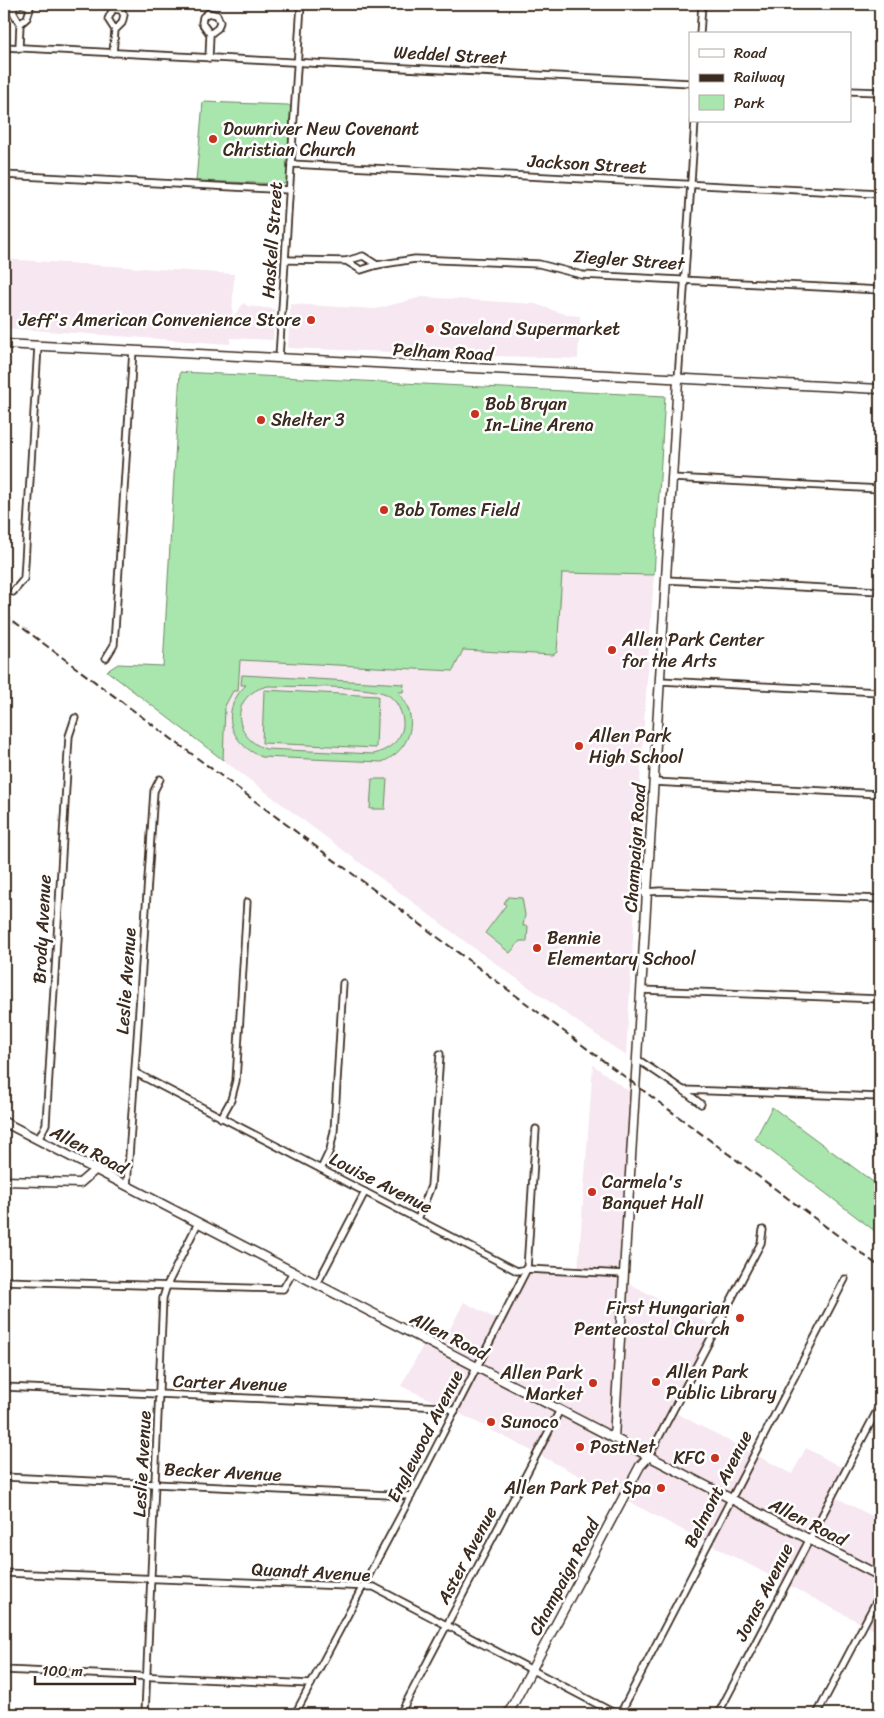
<svg xmlns="http://www.w3.org/2000/svg" width="884" height="1718" font-family="Sriracha,sans-serif">
<rect width="100%" height="100%" fill="#fff"/>
<filter id="ink" filterUnits="userSpaceOnUse"><feTurbulence type="fractalNoise" baseFrequency=".02" numOctaves="2"/><feDisplacementMap in="SourceGraphic" scale="10" xChannelSelector="R" yChannelSelector="G"/><feConvolveMatrix kernelMatrix="1 2 1 2 8 2 1 2 1" color-interpolation-filters="sRGB"/></filter>
<g filter="url(#ink)">
<g fill="#f6e7f0">
<polygon points="4,259 234,274 232,318 244,303 247,306 275,309 273,340 231,338 230,344 4,328"/>
<polygon points="422,297 535,304 567,315 580,316 578,359 288,348 290,304 376,309"/>
<polygon points="562,572 654,575 633,887 636,888 626,1056 471,946 223,760 225,706 233,690 238,690 240,660 453,671 462,650 553,655 557,652"/>
<polygon points="593,1065 635,1096 623,1281 716,1327 674,1412 792,1474 806,1448 846,1470 833,1496 880,1520 880,1633 455,1411 401,1386 426,1340 440,1348 464,1302 500,1321 527,1269 578,1271"/>
</g>
<g fill="#a8e6ad" stroke="#728866" fill-rule="evenodd">
<polygon points="203,102 288,105 291,107 287,181 284,184 196,181"/>
<polygon points="180,372 665,396 654,575 562,573 557,652 553,655 463,650 453,671 240,660 238,691 233,691 225,706 223,760 107,671 118,664 163,666"/>
<path d="M242 675 404 684 403 692H398C420 716 412 750 382 762L262 757C229 743 219 711 246 685H241ZM268 686C293 687 366 685 386 694 397 699 404 715 403 726 401 741 388 750 374 754L266 749C231 737 230 694 268 686Z"/>
<polygon points="264,690 378,696 376,748 262,743"/>
<polygon points="372,779 387,779 385,809 370,809"/>
<polygon points="508,897 522,898 525,915 523,926 528,926 527,941 520,941 510,953 485,933 506,905 504,903"/>
<polygon points="772,1107 880,1187 880,1235 755,1139"/>
</g>
<g fill="none" stroke-linecap="round" stroke-linejoin="round">
<defs>
<g id="street">
<polygon points="208,13 217,15 220,22 218,28 210,34 202,23 203,17"/>
<polyline points="700,34 702,4"/>
<polyline points="4,47 690,83"/>
<polyline points="19,48 20,24 27,18 30,9 28,6 20,4 14,8 13,12 20,24"/>
<polyline points="113,53 115,30 122,23 124,15 121,10 113,9 108,19 115,30"/>
<polyline points="209,58 210,34"/>
<polyline points="850,91 880,92"/>
<polyline points="291,164 880,194"/>
<polyline points="4,175 290,190"/>
<polyline points="286,260 346,261 363,256 377,265"/>
<polyline points="346,261 361,270 377,265 415,259 539,264 582,275 880,290"/>
<polyline points="279,358 301,4"/>
<polyline points="678,380 695,121"/>
<polyline points="672,478 880,489"/>
<polyline points="666,580 880,591"/>
<polyline points="13,592 24,579 38,346"/>
<polyline points="106,658 114,645 133,350"/>
<polyline points="660,681 880,692"/>
<polyline points="654,782 880,794"/>
<polyline points="636,893 660,891 880,899"/>
<polyline points="641,990 880,999"/>
<polyline points="637,1059 683,1090 880,1097"/>
<polyline points="136,1073 517,1271 527,1269 624,1274"/>
<polyline points="683,1090 701,1104"/>
<polyline points="221,1118 231,1100 236,1081 247,902"/>
<polyline points="38,1140 46,1124 69,736 75,718"/>
<polyline points="321,1169 330,1150 334,1131 343,983"/>
<polyline points="127,1186 154,791 160,779"/>
<polyline points="418,1219 431,1186 440,1054"/>
<polyline points="4,1281 283,1289 293,1272"/>
<polyline points="317,1284 365,1192"/>
<polyline points="4,1387 443,1407 455,1411"/>
<polyline points="649,1456 761,1243 763,1230"/>
<polyline points="4,1477 411,1496"/>
<polyline points="4,1573 374,1587 616,1714"/>
<polyline points="4,1670 311,1684"/>
<polyline points="145,1714 163,1298 167,1285 198,1223"/>
<polyline points="295,1714 411,1496 527,1269 536,1129"/>
<polyline points="400,1714 560,1410"/>
<polyline points="620,1714 845,1279"/>
<polyline points="718,1714 880,1405"/>
<polyline points="817,1714 880,1594"/>
</g>
<g id="secondary">
<polyline points="4,344 880,389"/>
<polyline points="4,1122 880,1576"/>
<polyline points="4,1181 80,1183 95,1170"/>
<polyline points="614,1438 678,380"/>
<polyline points="508,1714 640,1466 649,1456"/>
</g>
</defs>
<use href="#street" stroke="#3b2a1e" stroke-width="9"/>
<use href="#secondary" stroke="#3b2a1e" stroke-width="11"/>
<use href="#street" stroke="#fff" stroke-width="5.5"/>
<use href="#secondary" stroke="#fff" stroke-width="8"/>
<polyline stroke="#3b2a1e" stroke-width="2" stroke-dasharray="8 4" stroke-linecap="butt" points="4,614 880,1267"/>
</g>
</g>
<g fill="#c8321e" stroke="#fff" stroke-width="2">
<circle cx="213" cy="139" r="5"/>
<circle cx="311" cy="320" r="5"/>
<circle cx="430" cy="329" r="5"/>
<circle cx="475" cy="414" r="5"/>
<circle cx="261" cy="420" r="5"/>
<circle cx="384" cy="510" r="5"/>
<circle cx="612" cy="650" r="5"/>
<circle cx="579" cy="746" r="5"/>
<circle cx="537" cy="948" r="5"/>
<circle cx="592" cy="1192" r="5"/>
<circle cx="740" cy="1318" r="5"/>
<circle cx="656" cy="1382" r="5"/>
<circle cx="593" cy="1383" r="5"/>
<circle cx="491" cy="1422" r="5"/>
<circle cx="580" cy="1447" r="5"/>
<circle cx="715" cy="1458" r="5"/>
<circle cx="661" cy="1488" r="5"/>
</g>
<g text-anchor="middle" dominant-baseline="central" stroke-width="5" stroke-linejoin="round" paint-order="stroke">
<g font-size="18" fill="#3b2a1e" stroke="#fff">
<text transform="translate(450 55) rotate(3)">Weddel Street</text>
<text transform="translate(587 164) rotate(3)">Jackson Street</text>
<text transform="translate(272 240) rotate(-86)">Haskell Street</text>
<text transform="translate(629 260) rotate(4)">Ziegler Street</text>
<text transform="translate(443 352) rotate(3)">Pelham Road</text>
<text transform="translate(635 848) rotate(-86)">Champaign Road</text>
<text transform="translate(42 929) rotate(-87)">Brody Avenue</text>
<text transform="translate(126 981) rotate(-86)">Leslie Avenue</text>
<text transform="translate(89 1150) rotate(28)">Allen Road</text>
<text transform="translate(381 1183) rotate(27)">Louise Avenue</text>
<text transform="translate(449 1336) rotate(27)">Allen Road</text>
<text transform="translate(230 1383) rotate(2)">Carter Avenue</text>
<text transform="translate(425 1436) rotate(-63)">Englewood Avenue</text>
<text transform="translate(142 1464) rotate(-87)">Leslie Avenue</text>
<text transform="translate(223 1472) rotate(3)">Becker Avenue</text>
<text transform="translate(718 1489) rotate(-63)">Belmont Avenue</text>
<text transform="translate(808 1522) rotate(27)">Allen Road</text>
<text transform="translate(467 1555) rotate(-62)">Aster Avenue</text>
<text transform="translate(311 1572) rotate(3)">Quandt Avenue</text>
<text transform="translate(564 1577) rotate(-62)">Champaign Road</text>
<text transform="translate(764 1592) rotate(-63)">Jonas Avenue</text>
</g>
<g font-size="18" fill="#3b2a1e" stroke="#fff" text-anchor="start">
<text x="223" y="129">Downriver New Covenant<tspan x="223" dy="21">Christian Church</tspan></text>
<text x="301" y="320" text-anchor="end">Jeff's American Convenience Store</text>
<text x="440" y="329">Saveland Supermarket</text>
<text x="485" y="404">Bob Bryan<tspan x="485" dy="21">In-Line Arena</tspan></text>
<text x="271" y="420">Shelter 3</text>
<text x="394" y="510">Bob Tomes Field</text>
<text x="622" y="640">Allen Park Center<tspan x="622" dy="21">for the Arts</tspan></text>
<text x="589" y="736">Allen Park<tspan x="589" dy="21">High School</tspan></text>
<text x="547" y="938">Bennie<tspan x="547" dy="21">Elementary School</tspan></text>
<text x="602" y="1182">Carmela's<tspan x="602" dy="21">Banquet Hall</tspan></text>
<text x="730" y="1308" text-anchor="end">First Hungarian<tspan x="730" dy="21">Pentecostal Church</tspan></text>
<text x="666" y="1372">Allen Park<tspan x="666" dy="21">Public Library</tspan></text>
<text x="583" y="1373" text-anchor="end">Allen Park<tspan x="583" dy="21">Market</tspan></text>
<text x="501" y="1422">Sunoco</text>
<text x="590" y="1447">PostNet</text>
<text x="705" y="1458" text-anchor="end">KFC</text>
<text x="651" y="1488" text-anchor="end">Allen Park Pet Spa</text>
</g>
</g>
<rect width="884" height="1718" fill="none" stroke="#fff" stroke-width="20"/>
<rect x="10" y="10" width="864" height="1698" fill="none" stroke="#3b2a1e" stroke-width="2" filter="url(#ink)"/>
<rect x="689" y="32" width="162" height="90" fill="#ffffff" stroke="#b1aaa5"/>
<rect x="699" y="49" width="25" height="8" fill="#ffffff" stroke="#b1aaa5"/>
<text x="734" y="58" font-size="15" fill="#3b2a1e">Road</text>
<rect x="699" y="74" width="25" height="8" fill="#3b2a1e" stroke="#b1aaa5"/>
<text x="734" y="82" font-size="15" fill="#3b2a1e">Railway</text>
<rect x="699" y="95" width="25" height="15" fill="#a8e6ad" stroke="#b1aaa5"/>
<text x="734" y="108" font-size="15" fill="#3b2a1e">Park</text>
<path d="M35 1676v8h100v-8" fill="none" stroke="#3b2a1e" stroke-width="2.5"/>
<text x="42" y="1676" font-size="15" fill="#3b2a1e" stroke="#ffffff" stroke-width="4" paint-order="stroke">100 m</text>
</svg>
